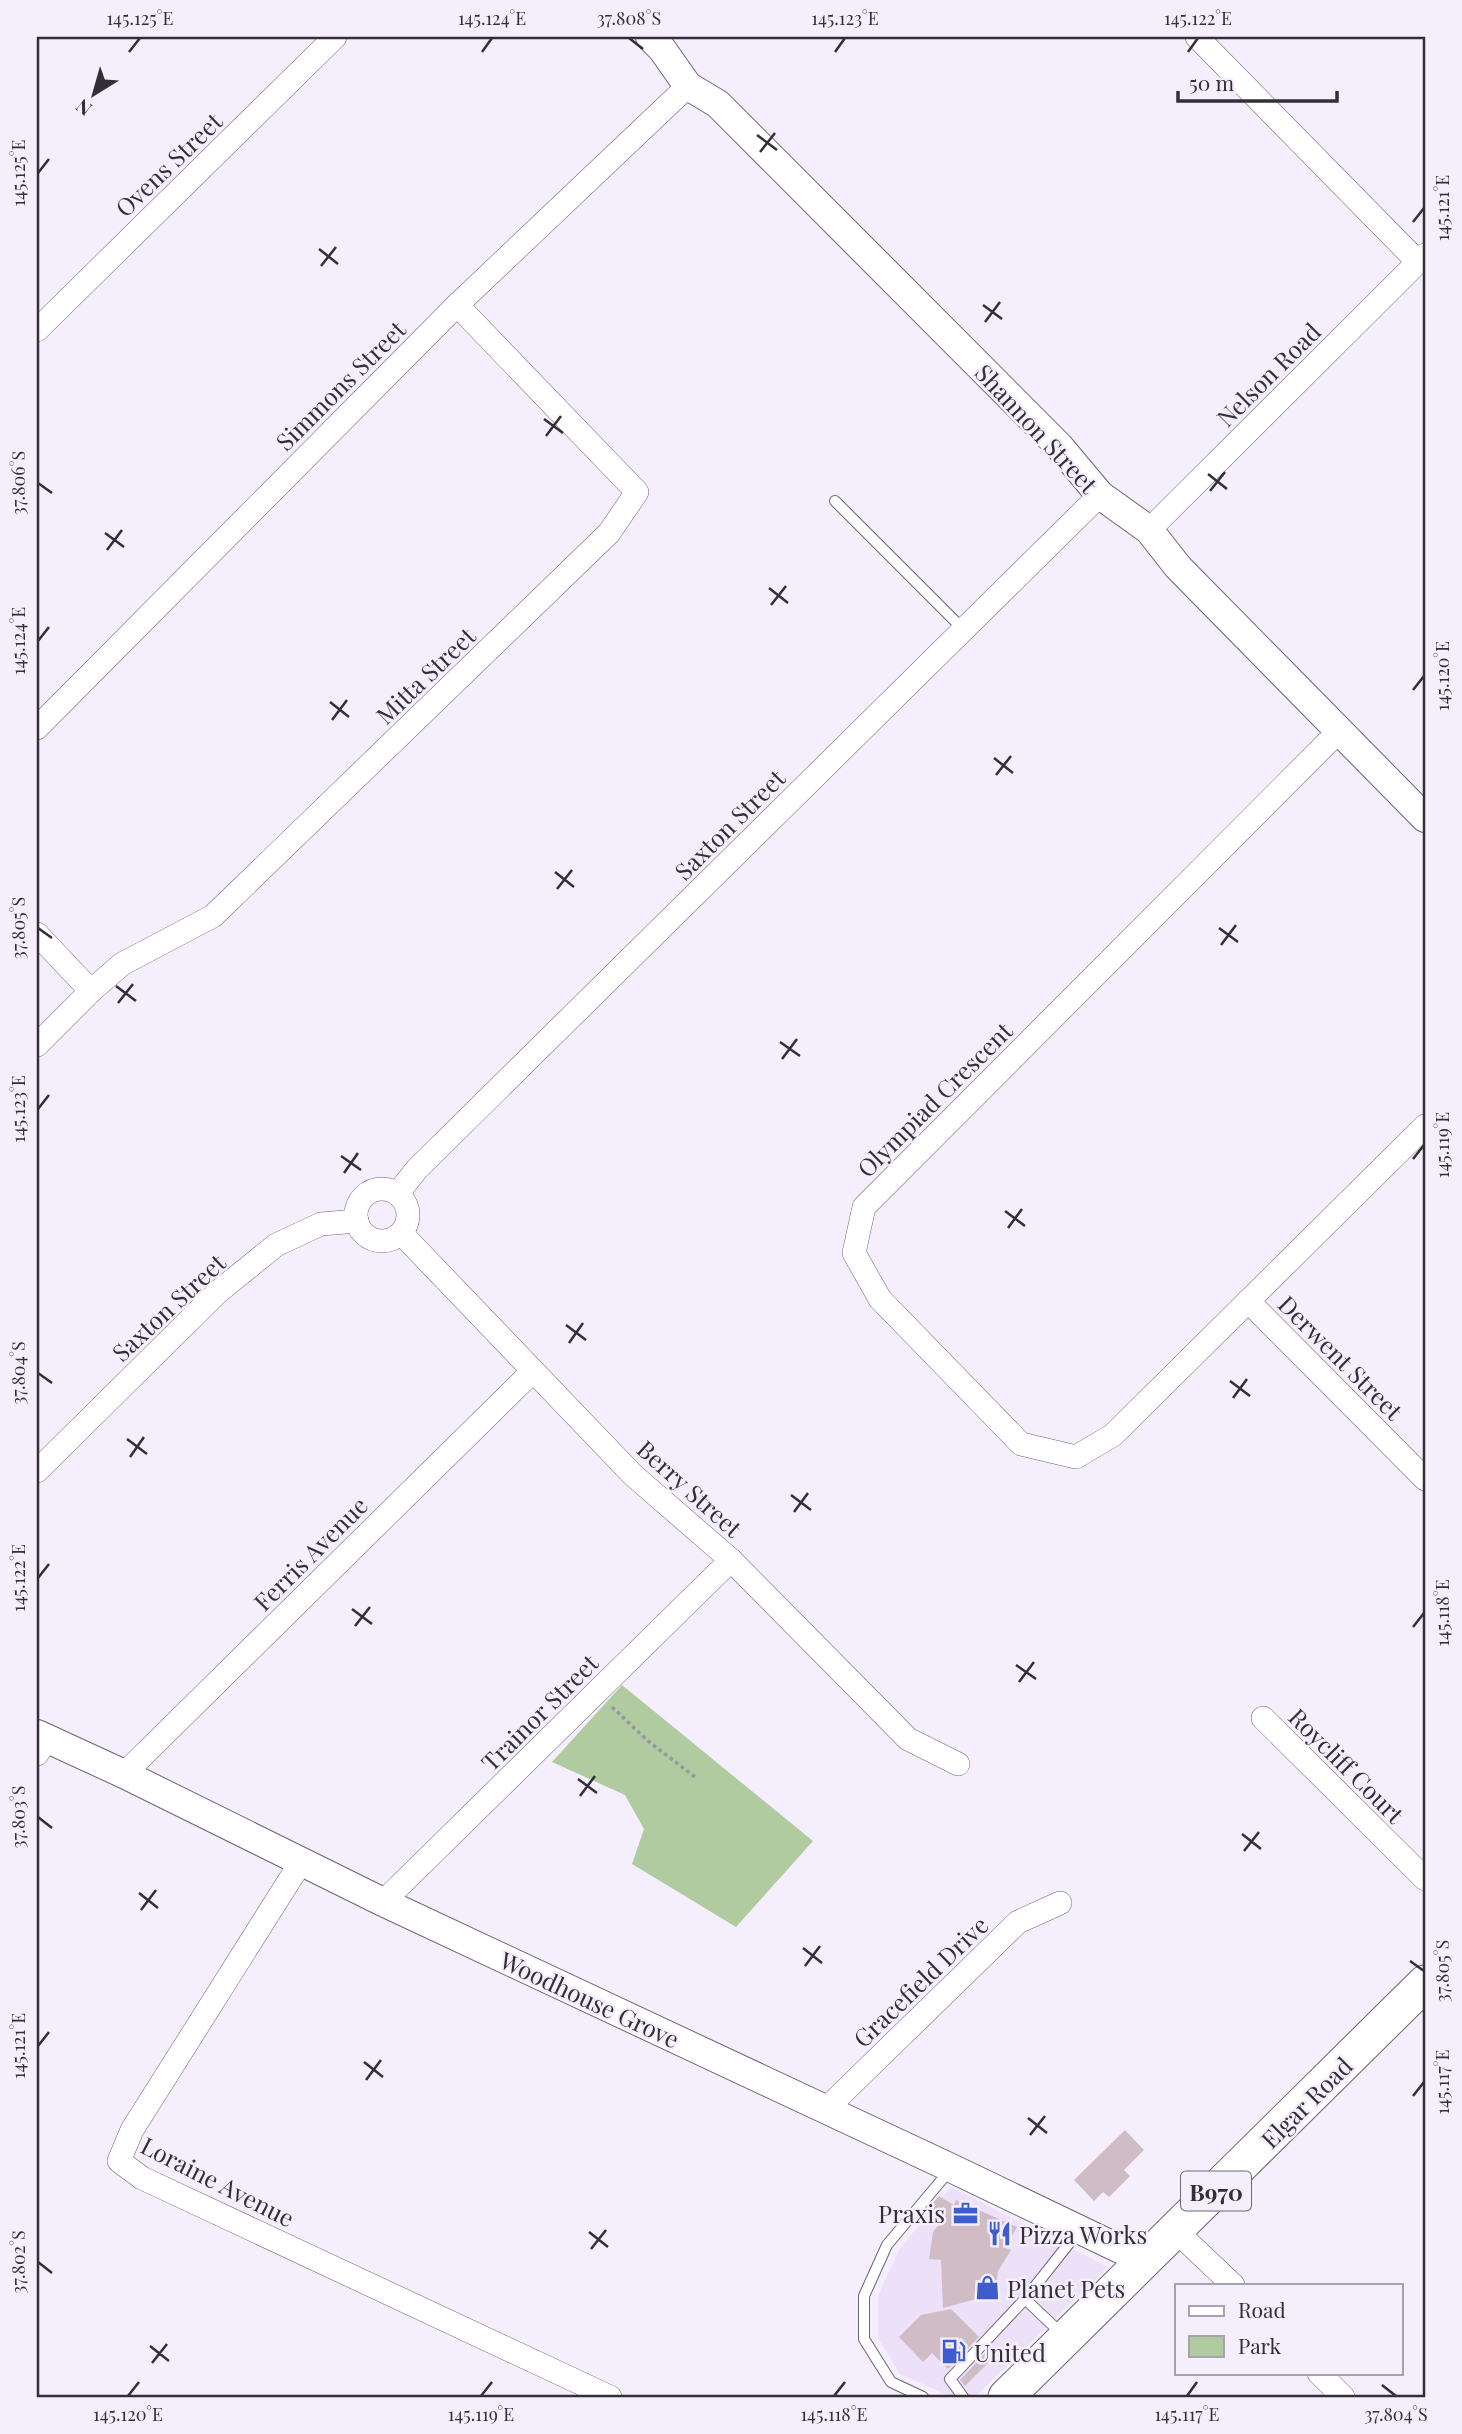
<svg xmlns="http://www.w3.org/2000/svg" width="1462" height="2434" font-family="'Playfair Display',serif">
<rect width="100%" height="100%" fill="#f5effd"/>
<polygon fill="#ece1f9" points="951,2187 1108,2267 975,2397 952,2397 900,2374 878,2338 878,2296 900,2248"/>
<polygon fill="#b1cba0" points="622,1685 813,1841 736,1927 632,1864 644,1829 625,1795 552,1762"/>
<g fill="#d0bcc4">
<polygon points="1125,2130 1144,2150 1124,2170 1130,2176 1109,2197 1103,2192 1094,2201 1074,2180"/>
<polygon points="939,2196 954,2205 956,2200 1017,2227 1005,2248 1011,2250 998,2271 995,2294 943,2308 941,2260 929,2259 933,2232 943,2219 925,2212"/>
<polygon points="951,2309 979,2337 948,2369 932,2353 923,2362 899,2337 921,2315"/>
<polygon points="990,2348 996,2355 965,2386 960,2380"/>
</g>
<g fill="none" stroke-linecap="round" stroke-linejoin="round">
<defs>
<g id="service">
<polyline points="835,501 963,629"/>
<polyline points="1063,2335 1025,2299 1078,2232"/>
<polyline points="923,2397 891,2382 864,2339 864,2296 887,2245 950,2170"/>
<polyline points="963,2397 950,2379 1025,2299"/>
</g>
<g id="minor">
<polyline points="1197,37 1418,262"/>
<polyline points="37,330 335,37"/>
<polyline points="1149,530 1425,255"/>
<polyline points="37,728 457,305 688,86"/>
<polyline points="1339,731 864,1207 854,1253 880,1299 1021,1444 1076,1457 1113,1435 1425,1126"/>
<polyline points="37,934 91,991"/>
<polyline points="37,1045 91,991 122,964 213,916 609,533 637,492 457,305"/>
<circle cx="382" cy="1215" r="26"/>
<polyline points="398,1193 417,1169 1100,495"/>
<polyline points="401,1233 633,1475 731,1560 908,1739 958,1764"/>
<polyline points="1248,1301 1425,1479"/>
<polyline points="37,1471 218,1292 276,1245 321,1224 357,1221"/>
<polyline points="1263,1718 1425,1879"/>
<polyline points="37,1754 47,1739"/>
<polyline points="124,1774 533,1371"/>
<polyline points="301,1862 132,2130 119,2161 142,2178 610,2397"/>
<polyline points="383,1902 731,1560"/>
<polyline points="826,2109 1018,1922 1060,1903"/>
<polyline points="1176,2231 1233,2285"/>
<polyline points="1319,2373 1343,2397"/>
</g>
<g id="tertiary">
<polyline points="650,37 662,49 688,86 718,104 1059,446 1100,495 1149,530 1178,567 1425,818"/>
<polyline points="37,1734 124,1774 383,1902 951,2168 1145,2261"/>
</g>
<polyline id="primary" points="1006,2397 1425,1983"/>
</defs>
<use href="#service" stroke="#6b6473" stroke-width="12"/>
<use href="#minor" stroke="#6b6473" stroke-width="24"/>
<use href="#tertiary" stroke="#6b6473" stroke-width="30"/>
<use href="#primary" stroke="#6b6473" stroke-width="37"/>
<polyline stroke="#99959f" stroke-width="3.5" stroke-dasharray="3.5 3.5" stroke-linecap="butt" points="612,1707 648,1741 695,1777"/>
<use href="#service" stroke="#fff" stroke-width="10"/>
<use href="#minor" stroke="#fff" stroke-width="23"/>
<use href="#tertiary" stroke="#fff" stroke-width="28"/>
<use href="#primary" stroke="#fff" stroke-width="35"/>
</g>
<path fill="none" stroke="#322f36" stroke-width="2.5" d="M629 38 643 49M129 52 140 38M482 52 492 38M835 52 845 38M1188 52 1198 38M757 135 777 150M760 152 775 133M38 173 49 159M1413 222 1424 208M319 249 338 264M321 266 336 247M983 305 1002 319M985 322 1000 302M544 419 563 433M546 436 561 416M1208 474 1227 489M38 483 52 493M1210 491 1225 472M105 533 124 547M107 550 122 530M769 588 788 603M771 605 786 586M38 641 49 627M1413 690 1424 676M330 702 349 717M332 720 347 700M994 758 1013 773M996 775 1011 756M555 872 574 887M557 889 572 870M38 928 52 938M1219 928 1238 942M1221 945 1236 925M116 986 136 1001M118 1003 133 984M780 1042 800 1056M782 1059 797 1039M38 1109 49 1095M341 1156 361 1170M1413 1159 1424 1145M344 1173 358 1153M1005 1211 1025 1226M1008 1228 1022 1209M566 1325 586 1340M569 1343 583 1323M38 1373 52 1383M1230 1381 1250 1396M1233 1398 1247 1379M127 1439 147 1454M130 1457 144 1437M791 1495 811 1510M794 1512 808 1493M38 1578 49 1564M352 1609 372 1624M355 1626 370 1607M1413 1627 1424 1613M1016 1665 1036 1679M1019 1682 1034 1662M578 1779 597 1793M580 1796 595 1776M38 1817 52 1828M1242 1834 1261 1849M1244 1851 1259 1832M139 1893 158 1908M141 1910 156 1890M803 1948 822 1963M1410 1961 1424 1971M805 1966 820 1946M38 2046 49 2032M364 2062 383 2077M366 2080 381 2060M1413 2096 1424 2082M1028 2118 1047 2133M1030 2135 1045 2116M589 2232 608 2247M591 2249 606 2230M38 2262 52 2273M150 2346 169 2361M152 2363 167 2344M1382 2385 1396 2396M128 2396 139 2382M481 2396 492 2382M834 2396 845 2382M1187 2396 1197 2382"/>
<defs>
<symbol id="office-bare" viewBox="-9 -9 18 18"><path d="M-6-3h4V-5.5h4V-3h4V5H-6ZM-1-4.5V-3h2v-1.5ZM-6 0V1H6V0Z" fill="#3f5ccf" stroke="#f5effd" stroke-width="2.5" paint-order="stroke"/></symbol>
<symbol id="restaurant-bare" viewBox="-9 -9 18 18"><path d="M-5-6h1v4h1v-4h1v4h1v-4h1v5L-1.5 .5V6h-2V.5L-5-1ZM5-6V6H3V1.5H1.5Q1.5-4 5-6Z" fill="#3f5ccf" stroke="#f5effd" stroke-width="2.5" paint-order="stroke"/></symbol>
<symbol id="shop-bare" viewBox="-9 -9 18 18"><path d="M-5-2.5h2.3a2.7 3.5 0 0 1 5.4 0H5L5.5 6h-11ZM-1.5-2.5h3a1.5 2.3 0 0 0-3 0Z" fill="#3f5ccf" stroke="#f5effd" stroke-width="2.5" paint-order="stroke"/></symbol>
<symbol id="fuel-bare" viewBox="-9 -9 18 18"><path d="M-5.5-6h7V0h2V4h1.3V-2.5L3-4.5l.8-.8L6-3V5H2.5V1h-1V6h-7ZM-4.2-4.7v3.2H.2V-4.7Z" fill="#3f5ccf" stroke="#f5effd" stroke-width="2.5" paint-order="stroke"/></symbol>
</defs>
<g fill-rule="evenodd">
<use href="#office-bare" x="948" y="2196" width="35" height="35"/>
<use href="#restaurant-bare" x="982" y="2216" width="35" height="35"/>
<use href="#shop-bare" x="970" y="2270" width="35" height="35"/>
<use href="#fuel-bare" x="936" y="2334" width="35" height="35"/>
</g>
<g text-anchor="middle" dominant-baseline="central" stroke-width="5" stroke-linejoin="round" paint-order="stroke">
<rect fill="#f5effd" stroke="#6c6972" stroke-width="2" x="1181" y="2171.5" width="70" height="39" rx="5"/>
<g font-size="23" font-weight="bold" fill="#322f36">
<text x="1216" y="2191">B970</text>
</g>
<g font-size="24" fill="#322f36" stroke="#f5effd">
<text transform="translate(168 164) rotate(-44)">Ovens Street</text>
<text transform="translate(1268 374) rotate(-45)">Nelson Road</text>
<text transform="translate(340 385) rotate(-45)">Simmons Street</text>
<text transform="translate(1037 428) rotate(47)">Shannon Street</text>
<text transform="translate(425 675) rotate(-44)">Mitta Street</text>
<text transform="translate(729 824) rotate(-45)">Saxton Street</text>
<text transform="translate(934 1099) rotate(-45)">Olympiad Crescent</text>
<text transform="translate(168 1307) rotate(-43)">Saxton Street</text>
<text transform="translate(1341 1357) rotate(45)">Derwent Street</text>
<text transform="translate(690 1488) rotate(42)">Berry Street</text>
<text transform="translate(310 1553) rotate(-45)">Ferris Avenue</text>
<text transform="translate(539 1712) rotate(-45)">Trainor Street</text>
<text transform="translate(1347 1765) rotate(45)">Roycliff Court</text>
<text transform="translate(920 1981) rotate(-44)">Gracefield Drive</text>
<text transform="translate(590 1999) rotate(25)">Woodhouse Grove</text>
<text transform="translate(1306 2102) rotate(-45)">Elgar Road</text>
<text transform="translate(218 2181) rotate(27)">Loraine Avenue</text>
</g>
<g font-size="24" fill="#322f36" stroke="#f5effd" text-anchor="start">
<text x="945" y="2213" text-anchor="end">Praxis</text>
<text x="1019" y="2234">Pizza Works</text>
<text x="1007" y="2288">Planet Pets</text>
<text x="974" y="2352">United</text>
</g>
</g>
<rect width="1462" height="2434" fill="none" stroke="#f5effd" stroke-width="77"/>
<rect x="1175" y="2284" width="228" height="91" fill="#f5effd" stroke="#a7a2ad" stroke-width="2"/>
<rect x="1189" y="2306" width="35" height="10" fill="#ffffff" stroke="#a7a2ad" stroke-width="2"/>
<text x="1238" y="2318" font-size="21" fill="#322f36">Road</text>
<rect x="1189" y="2336" width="35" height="21" fill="#b1cba0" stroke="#a7a2ad" stroke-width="2"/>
<text x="1238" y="2354" font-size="21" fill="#322f36">Park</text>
<g transform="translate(94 94) rotate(217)" stroke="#f5effd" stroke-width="5" paint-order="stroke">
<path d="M0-5L12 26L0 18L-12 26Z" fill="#322f36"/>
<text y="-10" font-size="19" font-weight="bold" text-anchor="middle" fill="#322f36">N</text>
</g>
<path d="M1178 91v10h159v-10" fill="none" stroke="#322f36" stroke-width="3.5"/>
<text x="1189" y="91" font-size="21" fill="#322f36" stroke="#f5effd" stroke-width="5" paint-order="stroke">50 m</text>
<rect x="38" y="38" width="1386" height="2358" fill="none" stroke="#322f36" stroke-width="2.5"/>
<g font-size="18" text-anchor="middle" fill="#322f36">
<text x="140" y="25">145.125°E</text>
<text x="492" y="25">145.124°E</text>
<text x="629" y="25">37.808°S</text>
<text x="845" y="25">145.123°E</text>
<text x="1198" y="25">145.122°E</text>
<text transform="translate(19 173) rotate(-90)" y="6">145.125°E</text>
<text transform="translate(1443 208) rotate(-90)" y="6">145.121°E</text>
<text transform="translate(19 483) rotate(-90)" y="6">37.806°S</text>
<text transform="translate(19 641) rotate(-90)" y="6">145.124°E</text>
<text transform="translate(1443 676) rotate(-90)" y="6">145.120°E</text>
<text transform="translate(19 928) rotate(-90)" y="6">37.805°S</text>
<text transform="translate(19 1109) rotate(-90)" y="6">145.123°E</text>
<text transform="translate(1443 1145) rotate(-90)" y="6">145.119°E</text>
<text transform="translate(19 1373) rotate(-90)" y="6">37.804°S</text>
<text transform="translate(19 1578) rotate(-90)" y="6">145.122°E</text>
<text transform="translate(1443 1613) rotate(-90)" y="6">145.118°E</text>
<text transform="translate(19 1817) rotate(-90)" y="6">37.803°S</text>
<text transform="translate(1443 1971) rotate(-90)" y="6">37.805°S</text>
<text transform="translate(19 2046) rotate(-90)" y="6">145.121°E</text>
<text transform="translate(1443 2082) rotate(-90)" y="6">145.117°E</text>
<text transform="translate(19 2262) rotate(-90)" y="6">37.802°S</text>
<text x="128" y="2421">145.120°E</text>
<text x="481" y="2421">145.119°E</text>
<text x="834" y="2421">145.118°E</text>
<text x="1187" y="2421">145.117°E</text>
<text x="1396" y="2421">37.804°S</text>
</g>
</svg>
